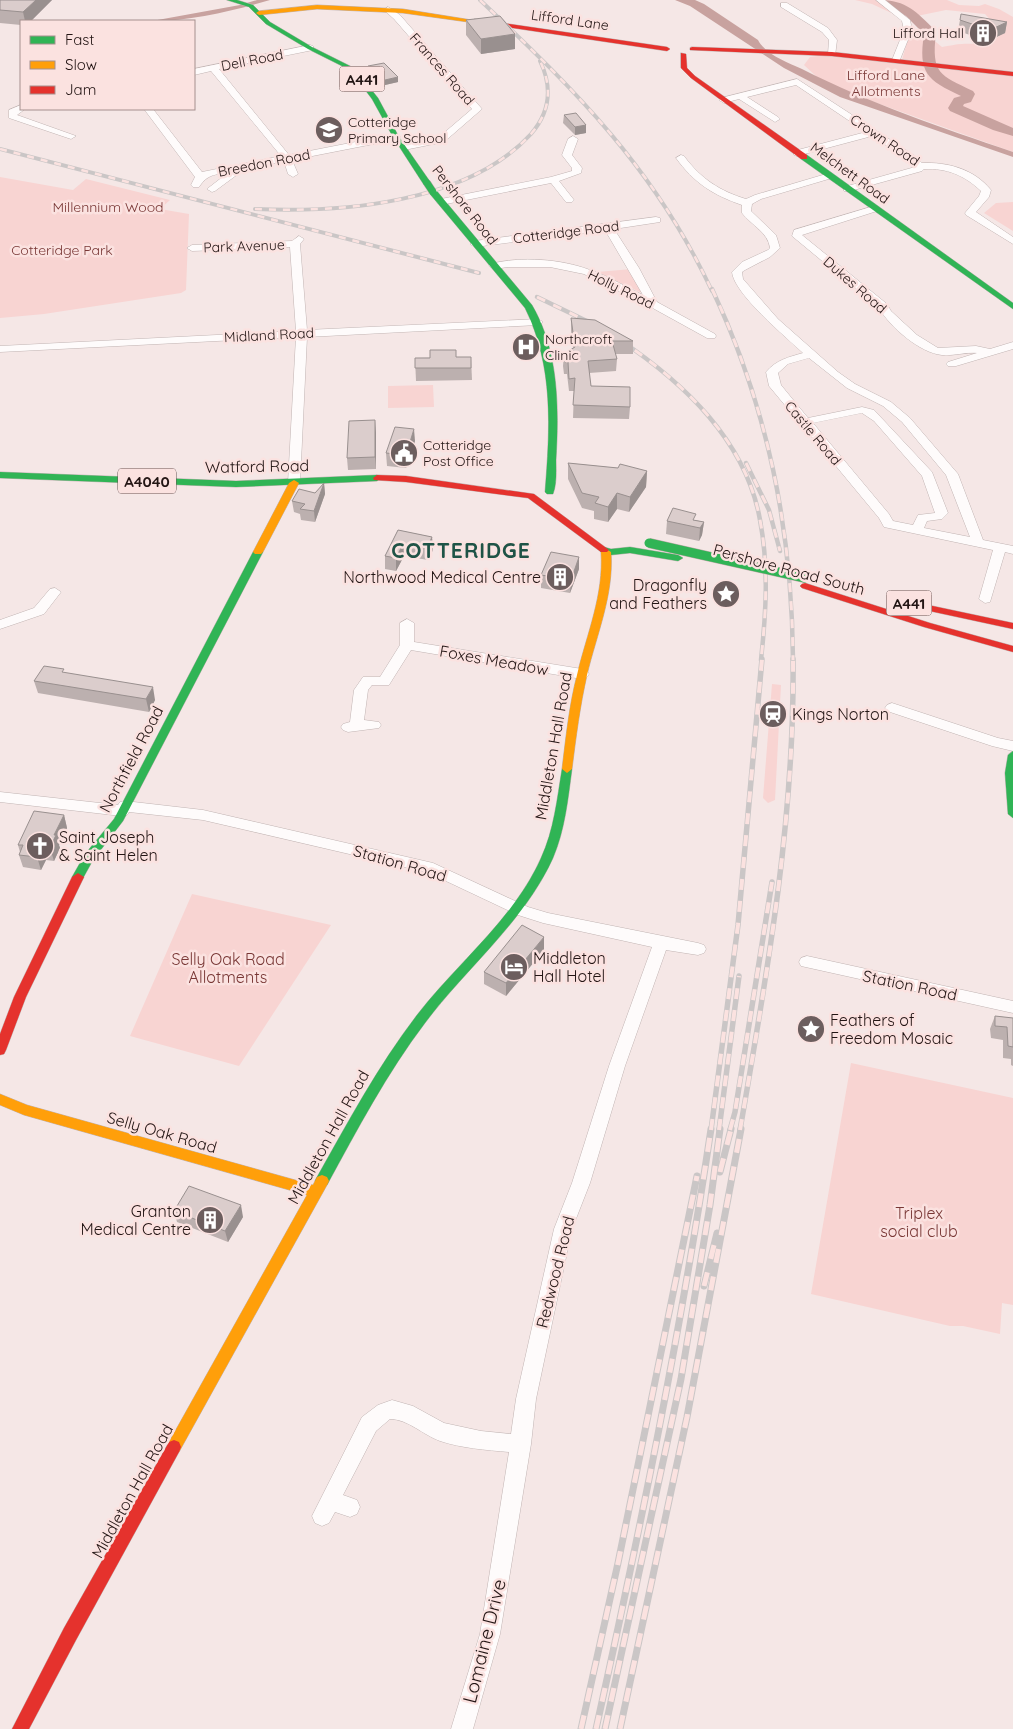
<svg xmlns="http://www.w3.org/2000/svg" width="1013" height="1729" font-family="Quicksand,sans-serif">
<rect width="100%" height="100%" fill="#f5e7e6"/>
<g fill="#f8d4d2">
<path d="M855 0H947L959 5 979 6 985 4 999 9 1013 17V152L849 93 817 77 804 65 810 57 826 55 901 64 910 31 925 33 942 47C949 46 956 44 962 44 977 43 993 46 1002 32L985 14 946 10 912 17 898 16 872 4Z"/>
<polygon points="0,177 73,190 86,179 170,200 160,209 189,214 186,290 181,293 44,314 0,318"/>
<polygon points="1013,202 1013,231 984,213 996,203"/>
<polygon points="632,269 644,294 597,272"/>
<polygon points="433,385 434,407 388,408 388,386"/>
<polygon points="772,684 781,685 775,800 768,803 763,798"/>
<polygon points="192,894 331,925 239,1066 130,1036"/>
<polygon points="851,1063 1013,1098 1013,1305 1002,1303 1000,1334 963,1326 950,1326 811,1294"/>
</g>
<g fill="#c8a29f">
<path d="M257 0H270C232 11 192 21 152 21L240 5Z"/>
<path d="M675 0H695L704 4 758 40C766 55 787 62 802 69 871 104 940 127 1013 152V157L840 97 784 68 690 6Z"/>
</g>
<g fill="none" stroke-linecap="round" stroke-linejoin="round">
<path fill="#c8a29f" fill-rule="evenodd" d="M879 0C907 0 916 12 935 30L936 33C931 74 940 75 973 91L975 94 971 102 964 104 963 106 1013 128V136L993 130 950 111 948 108 954 98 961 96C927 80 918 73 924 34L906 16Z"/>
<defs>
<g id="street">
<polygon points="876,0 885,0 910,20 912,30 899,62 892,60 904,30 902,21"/>
<polygon points="781,3 787,3 828,28 837,40 835,56 828,54 829,40 822,32 781,7"/>
<polygon points="388,7 400,15 482,109 444,142 404,150 399,147 404,144 438,138 472,109 394,19 384,10"/>
<path d="M310 45 313 46V50L219 69 289 155 396 134 401 137 399 139 292 160 298 174 293 177 288 174 284 161 240 170 238 174 215 191 212 192 207 189 229 172C214 175 208 174 199 187H193L191 185 195 177 144 109H153L202 172 281 156 211 71 194 75V69Z"/>
<path d="M797 79 915 156 922 163C948 162 974 169 991 190L989 197 976 212 1013 237V244L966 215 965 213 979 196 981 191C964 175 947 168 924 169L922 171 850 191H844V187L915 167 909 160 872 136 797 156 794 155V151L866 132 796 85 747 97 778 117 780 119 775 122 739 99 724 103 719 100 721 98Z"/>
<polygon points="21,105 21,109 25,109 17,115 76,136 71,139 68,138 9,118 9,110"/>
<polygon points="573,136 578,139 572,155 582,168 581,173 559,181 574,200 572,202 566,202 551,183 441,205 436,202 441,199 551,177 572,171 572,168 562,155 568,139"/>
<path d="M681 155 684 156C701 179 720 191 746 199L755 195 826 174H832V178L761 199 752 204 751 211 776 235 780 248 770 257 745 270 742 272 743 279 778 319 838 372 855 384 891 402 910 418 958 474 983 540 1013 546V554L1005 552 990 602 985 603 979 599 993 550 884 527 879 518 802 425 799 424 798 421 769 386 766 372C776 360 789 357 803 353 786 337 734 294 732 272L742 262 768 250 770 248C768 232 751 225 742 213V205C713 195 694 183 676 158ZM809 358 847 388 883 406 902 422 946 475 970 537 924 528 927 521 942 519 948 513 932 472 874 410 862 407 808 418 781 385 778 373 788 364ZM862 413 874 421 922 476 935 513 918 515 913 525 893 521 889 514 813 423Z"/>
<path d="M874 206 877 207V211L802 235 887 304 891 311 917 335 938 348 976 346 990 349 1013 342V349L956 366H948L946 364 948 362 977 353C965 352 954 356 942 355 920 353 890 327 879 308L792 236 794 230Z"/>
<path d="M656 217 660 218V222L614 229 639 268 657 302 715 334 716 336 715 338H707L649 306 584 274 550 267H508L494 269 489 266 490 264C521 256 561 259 590 270 608 276 626 287 643 295L605 230 475 247 470 244 475 241Z"/>
<polygon points="299,236 304,239 300,244 307,330 538,319 543,322 538,325 307,337 300,483 294,487 288,483 296,337 0,352 0,346 296,331 290,247 192,251 187,248 192,245 292,241"/>
<polygon points="55,588 61,592 44,614 0,629 0,620 34,608 50,589"/>
<polygon points="407,619 414,623 414,642 582,669 587,671 589,674 587,677 582,679 411,650 389,685 372,685 368,690 364,720 379,722 381,725 379,728 348,732 343,730 341,727 343,724 350,722 354,690 363,677 380,677 400,645 400,623"/>
<polygon points="892,703 998,738 1013,741 1013,751 992,746 887,711 885,708 887,705"/>
<path d="M0 792 118 805 120 802 125 801 203 810 433 863 528 907 548 913 698 943 704 945 706 949 704 953 698 955 666 950 625 1066 590 1183 572 1229 536 1399 531 1444 500 1634 473 1729H451L480 1634 509 1452C486 1450 461 1448 440 1441 423 1435 408 1419 390 1419L376 1431 343 1495 357 1500 360 1507 357 1514 350 1517 335 1512 329 1523 322 1526 315 1523 312 1516 362 1417 378 1405 392 1400 413 1406 444 1423 481 1431 511 1434 516 1399 554 1229 572 1183 609 1066 652 947 543 923 518 915 429 873 388 863 203 820 129 812 127 815 122 816 0 802Z"/>
<polygon points="807,956 1013,1001 1013,1013 801,966 799,962 801,958"/>
</g>
<g id="fast">
<polygon points="227,0 237,0 253,5 270,22 312,47 354,68 378,98 399,137 431,183 430,185 424,185 393,137 372,99 350,70 308,49 266,24 249,7"/>
<polygon points="801,155 807,155 1013,303 1013,309 801,159"/>
<path d="M430 190H436L532 305C559 351 559 408 556 460 556 470 557 484 553 494H547L545 492C550 428 554 367 525 308L430 194Z"/>
<polygon points="0,472 236,481 377,475 381,478 377,481 236,487 0,478"/>
<polygon points="604,547 611,549 630,547 678,555 683,558 678,561 630,553 611,555 601,552 599,550"/>
<polygon points="258,549 263,552 123,821 93,860 82,880 74,880 72,877 85,854 114,819 253,552"/>
<polygon points="1013,751 1013,818 1008,814 1005,773 1008,755"/>
<path d="M567 765 572 769C568 799 565 830 553 858 524 922 467 967 425 1023 387 1073 357 1130 327 1185L322 1187 317 1185 315 1181 317 1177C348 1122 378 1066 417 1015 457 963 514 919 541 858 554 830 557 799 562 769Z"/>
</g>
<g id="slow">
<polygon points="317,5 403,9 478,21 475,23 403,13 317,9 259,15 256,13 259,11"/>
<polygon points="294,480 299,483 263,552 261,554 255,554 253,552 289,483"/>
<path d="M606 549 611 552C614 595 597 633 587 675 580 706 576 737 572 769L567 773 562 769C566 737 569 706 577 675 587 633 604 595 601 552Z"/>
<polygon points="0,1094 27,1105 313,1185 317,1177 322,1175 327,1177 329,1181 327,1185 179,1452 174,1454 169,1452 167,1447 169,1442 307,1195 24,1115 0,1105"/>
</g>
<g id="jam">
<polygon points="475,19 667,47 670,49 667,51 473,22 472,21"/>
<polygon points="692,47 832,52 1013,72 1013,76 832,56 690,50 690,48"/>
<polygon points="681,53 686,54 687,68 695,76 807,155 807,159 801,159 691,78 681,68"/>
<polygon points="377,475 406,476 534,494 609,550 607,552 601,552 528,498 406,482 374,480 373,478"/>
<polygon points="805,583 930,623 1013,646 1013,652 924,627 802,588 800,586 802,584"/>
<polygon points="928,605 1013,623 1013,629 925,610 923,608 925,606"/>
<polygon points="78,873 84,877 26,997 6,1050 4,1054 0,1055 0,1034 14,997 72,877"/>
<polygon points="174,1440 179,1442 181,1447 179,1452 76,1640 29,1729 12,1729 64,1628 169,1442"/>
</g>
</defs>
<use href="#street" stroke="#c1b4b3" stroke-width="1"/>
<use href="#fast" stroke="#c1b4b3" stroke-width="1"/>
<use href="#slow" stroke="#c1b4b3" stroke-width="1"/>
<use href="#jam" stroke="#c1b4b3" stroke-width="1"/>
<use href="#street" fill="#fefbfb" fill-rule="evenodd"/>
<use href="#fast" fill="#30b455" fill-rule="evenodd"/>
<use href="#slow" fill="#ff9f0a" fill-rule="evenodd"/>
<use href="#jam" fill="#e5322d" fill-rule="evenodd"/>
<defs>
<g id="rail-far3">
<path d="M480 0C576 91 655 169 712 291"/>
<polyline points="0,149 479,273"/>
<path d="M255 209C342 213 468 203 531 134 550 112 553 88 540 61"/>
</g>
<g id="rail-far2">
<path d="M712 289C768 408 792 529 793 660"/>
<polyline points="537,297 597,326"/>
<path d="M620 340C684 383 746 441 760 520 769 567 766 613 761 660"/>
<polyline points="746,463 769,510 780,551"/>
</g>
<g id="rail-far1">
<polyline points="711,1130 738,925 762,659"/>
<polyline points="719,1130 739,976"/>
<polyline points="730,1130 735,1112 772,882"/>
<path d="M740 1130C767 974 795 818 793 659"/>
</g>
<g id="rail">
<polyline points="720,1172 731,1129"/>
<polyline points="704,1286 717,1233"/>
<polyline points="581,1729 618,1563 697,1176"/>
<path d="M596 1729C640 1530 681 1331 711 1129"/>
<polyline points="605,1729 681,1379 710,1205 720,1129"/>
<polyline points="620,1729 687,1417 741,1129"/>
</g>
</defs>
<use href="#rail-far3" stroke="#cac6c6" stroke-width="4"/>
<use href="#rail-far2" stroke="#cac6c6" stroke-width="4.5"/>
<use href="#rail-far1" stroke="#cac6c6" stroke-width="5.5"/>
<use href="#rail" stroke="#cac6c6" stroke-width="7"/>
<use href="#rail-far3" stroke="#fbe2e0" stroke-width="2.5" stroke-dasharray="7" stroke-linecap="butt"/>
<use href="#rail-far2" stroke="#fbe2e0" stroke-width="3" stroke-dasharray="9" stroke-linecap="butt"/>
<use href="#rail-far1" stroke="#fbe2e0" stroke-width="4" stroke-dasharray="11" stroke-linecap="butt"/>
<use href="#rail" stroke="#fbe2e0" stroke-width="5" stroke-dasharray="14" stroke-linecap="butt"/>
<defs>
<polyline id="fast-bridge-far1" points="427,183 433,192"/>
<polyline id="fast-bridge" points="649,543 805,578"/>
</defs>
<use href="#fast-bridge-far1" stroke="#bda8a7" stroke-width="8" stroke-linecap="butt"/>
<use href="#fast-bridge" stroke="#bda8a7" stroke-width="10" stroke-linecap="butt"/>
<use href="#fast-bridge-far1" stroke="#30b455" stroke-width="7"/>
<use href="#fast-bridge" stroke="#30b455" stroke-width="9"/>
</g>
<g fill="#bcb0af">
<polygon points="0,0 52,0 31,21 21,21 21,25 0,23"/>
<polygon points="466,20 515,34 515,49 481,54 466,35"/>
<polygon points="960,20 1007,22 1005,33 988,41 958,31"/>
<polygon points="368,66 398,77 398,82 385,85 369,72"/>
<polygon points="564,115 586,125 586,133 575,135 563,123"/>
<polygon points="571,318 633,341 633,354 615,354 617,359 616,371 589,373 591,386 630,407 629,419 573,418 574,391 569,391 567,374 564,374 563,366 564,354 573,348 571,331"/>
<polygon points="471,357 472,380 416,381 415,358"/>
<polygon points="375,420 376,469 348,470 347,458"/>
<polygon points="415,441 406,468 387,466 386,453"/>
<polygon points="568,463 647,471 646,487 629,512 617,509 608,522 594,519 594,511 582,508 568,479"/>
<polygon points="324,483 325,494 315,522 301,520 300,514 294,512 292,501 315,493"/>
<polygon points="695,520 704,522 702,535 699,541 666,534 667,521"/>
<polygon points="398,530 432,537 433,550 428,560 404,556 396,571 385,569 385,556"/>
<polygon points="579,569 570,593 541,588 541,575"/>
<polygon points="65,673 155,700 149,712 38,693 34,681"/>
<polygon points="64,815 67,828 59,845 60,848 54,861 46,860 41,870 23,867 19,855 20,852 18,845"/>
<polygon points="544,950 506,996 484,984 484,972"/>
<polygon points="995,1016 1013,1018 1013,1066 1011,1065 1011,1059 1003,1058 1003,1040 991,1038 990,1029"/>
<polygon points="174,1211 243,1217 228,1242 177,1222"/>
</g>
<g fill="#99908f">
<polygon points="36,0 52,0 31,21 25,21 23,12"/>
<polygon points="1007,22 1005,33 988,41 990,30"/>
<polygon points="515,34 515,49 481,54 481,39"/>
<polygon points="398,77 398,82 385,85 385,80"/>
<polygon points="586,125 586,133 575,135 575,127"/>
<polygon points="375,420 376,433 376,469 375,457"/>
<polygon points="414,429 415,441 406,468 406,455"/>
<polygon points="647,471 646,487 629,512 630,497"/>
<polygon points="324,483 325,494 315,522 314,511"/>
<polygon points="617,493 617,509 608,522 608,507"/>
<polygon points="704,522 702,535 699,541 700,528"/>
<polygon points="432,537 433,550 428,560 427,548"/>
<polygon points="403,544 404,556 396,571 396,558"/>
<polygon points="579,557 579,569 570,593 571,580"/>
<polygon points="153,687 155,700 149,712 146,699"/>
<polygon points="64,815 67,828 59,845 60,848 54,861 50,848 54,835"/>
<polygon points="42,847 46,860 41,870 37,857"/>
<polygon points="544,937 544,950 506,996 506,983"/>
<polygon points="241,1205 243,1217 228,1242 225,1231"/>
</g>
<g fill="#dbcdcc" stroke="#99908f">
<polygon points="0,0 36,0 23,12 0,10"/>
<polygon points="961,14 1007,22 990,30 960,20"/>
<polygon points="500,16 515,34 481,39 466,20"/>
<polygon points="384,63 398,77 385,80 368,66"/>
<polygon points="576,113 586,125 575,127 564,115"/>
<polygon points="571,318 595,320 633,341 612,341 617,359 588,361 591,386 630,387 630,407 573,405 575,378 569,379 568,362 565,362 564,354 575,347"/>
<polygon points="430,350 456,350 456,357 471,357 471,368 415,368 415,358 430,358"/>
<polygon points="375,420 375,457 347,458 349,421"/>
<polygon points="395,427 414,429 406,455 386,453"/>
<polygon points="568,463 618,468 620,464 647,471 630,497 617,493 608,507 595,503 599,497 582,493"/>
<polygon points="324,483 314,511 300,509 305,504 292,501 299,489 315,493"/>
<polygon points="673,508 696,514 693,520 704,522 700,528 667,521"/>
<polygon points="398,530 432,537 427,548 403,544 396,558 385,556"/>
<polygon points="551,552 579,557 571,580 541,575"/>
<polygon points="44,666 64,669 62,672 153,687 146,699 34,681"/>
<polygon points="34,811 64,815 54,835 56,835 50,848 42,847 37,857 19,855 23,845 18,845"/>
<polygon points="522,925 544,937 506,983 484,972"/>
<polygon points="995,1016 1013,1018 1013,1047 1008,1046 1007,1027 995,1026"/>
<polygon points="189,1186 241,1205 225,1231 174,1211"/>
</g>
<defs>
<symbol id="building-disc" viewBox="-11 -11 22 22"><circle r="9.5" fill="#6c5e5e" stroke="#fbe2e0"/><path d="M-4-6H4V6H1V3H-1V6H-4ZM-2.5-4.3h1.7v1.8h-1.7ZM.8-4.3h1.7v1.8H.8ZM-2.5-1h1.7V.8h-1.7ZM.8-1h1.7V.8H.8Z" fill="#fff"/></symbol>
<symbol id="school-disc" viewBox="-11 -11 22 22"><circle r="9.5" fill="#6c5e5e" stroke="#fbe2e0"/><path d="M0-5L7-2L0 1L-7-2ZM-4 1L0 2.5L4 1V4Q0 6-4 4Z" fill="#fff"/></symbol>
<symbol id="hospital-disc" viewBox="-11 -11 22 22"><circle r="9.5" fill="#6c5e5e" stroke="#fbe2e0"/><path d="M-5-5h3v3.5h4V-5h3V5h-3V1.5h-4V5h-3Z" fill="#fff"/></symbol>
<symbol id="civic-disc" viewBox="-11 -11 22 22"><circle r="9.5" fill="#6c5e5e" stroke="#fbe2e0"/><path d="M-.6-6.5H3V-4.5H.6V-3L4-1V1h2V6H-6V1h2V-1L-.6-3ZM-1.2 2.5V6h2.4V2.5Z" fill="#fff"/></symbol>
<symbol id="sight-disc" viewBox="-11 -11 22 22"><circle r="9.5" fill="#6c5e5e" stroke="#fbe2e0"/><path d="M0-6L1.8-2.2L6-1.7L2.9 1.2L3.7 5.4L0 3.3L-3.7 5.4L-2.9 1.2L-6-1.7L-1.8-2.2Z" fill="#fff"/></symbol>
<symbol id="station-disc" viewBox="-11 -11 22 22"><circle r="9.5" fill="#6c5e5e" stroke="#fbe2e0"/><path d="M-3-6H3Q5-6 5-4V2Q5 4 3 4L4.5 6H3L1.5 4h-3L-3 6H-4.5L-3 4Q-5 4-5 2V-4Q-5-6-3-6ZM-3.5-4v3h7v-3ZM-3.5 1v1.5H-2V1ZM2 1v1.5H3.5V1Z" fill="#fff"/></symbol>
<symbol id="church-disc" viewBox="-11 -11 22 22"><circle r="9.5" fill="#6c5e5e" stroke="#fbe2e0"/><path d="M-1.2-6h2.4v3.5h3.3v2.4h-3.3V6h-2.4V-.1h-3.3v-2.4h3.3Z" fill="#fff"/></symbol>
<symbol id="hotel-disc" viewBox="-11 -11 22 22"><circle r="9.5" fill="#6c5e5e" stroke="#fbe2e0"/><path d="M-6-4.5h1.5V1H6V5H4.5V3h-9V5H-6ZM-4 0a1.8 1.8 0 1 1 3.6 0ZM.5 0V-2.5h3Q6-2.5 6 0Z" fill="#fff"/></symbol>
</defs>
<g fill-rule="evenodd">
<use href="#building-disc" x="967" y="17" width="32" height="32"/>
<use href="#school-disc" x="313" y="114" width="32" height="32"/>
<use href="#hospital-disc" x="510" y="331" width="32" height="32"/>
<use href="#civic-disc" x="388" y="437" width="32" height="32"/>
<use href="#building-disc" x="544" y="561" width="32" height="32"/>
<use href="#sight-disc" x="710" y="578" width="32" height="32"/>
<use href="#station-disc" x="757" y="698" width="32" height="32"/>
<use href="#church-disc" x="24" y="830" width="32" height="32"/>
<use href="#hotel-disc" x="498" y="951" width="32" height="32"/>
<use href="#sight-disc" x="795" y="1013" width="32" height="32"/>
<use href="#building-disc" x="194" y="1204" width="32" height="32"/>
</g>
<g text-anchor="middle" dominant-baseline="central" stroke-width="5" stroke-linejoin="round" paint-order="stroke">
<g font-size="14" fill="#231514" stroke="#fbe2e0">
<text transform="translate(570 20) rotate(8)">Lifford Lane</text>
<text transform="translate(252 60) rotate(-11)">Dell Road</text>
<text transform="translate(442 69) rotate(49)">Frances Road</text>
<text transform="translate(885 140) rotate(34)">Crown Road</text>
<text transform="translate(264 163) rotate(-11)">Breedon Road</text>
<text transform="translate(850 173) rotate(36)">Melchett Road</text>
<text transform="translate(465 205) rotate(52)">Pershore Road</text>
<text transform="translate(566 232) rotate(-7)">Cotteridge Road</text>
<text transform="translate(244 246) rotate(-2)">Park Avenue</text>
<text transform="translate(855 285) rotate(41)">Dukes Road</text>
<text transform="translate(621 289) rotate(26)">Holly Road</text>
<text transform="translate(269 335) rotate(-3)">Midland Road</text>
<text transform="translate(813 433) rotate(50)">Castle Road</text>
</g>
<g font-size="14" fill="#231514" stroke="#fbe2e0" text-anchor="start">
<text x="964" y="33" text-anchor="end">Lifford Hall</text>
<text x="348" y="122">Cotteridge<tspan x="348" dy="16">Primary School</tspan></text>
<text x="545" y="339">Northcroft<tspan x="545" dy="16">Clinic</tspan></text>
<text x="423" y="445">Cotteridge<tspan x="423" dy="16">Post Office</tspan></text>
</g>
<g font-size="14" fill="#793735" stroke="#fbe2e0">
<text x="886" y="75">Lifford Lane<tspan x="886" dy="16">Allotments</tspan></text>
<text x="108" y="207">Millennium Wood</text>
<text x="62" y="250">Cotteridge Park</text>
</g>
<g fill="#fbe2e0" stroke="#645251" stroke-width="1">
<rect x="339.5" y="66.5" width="45" height="25" rx="4"/>
<rect x="118" y="468.5" width="58" height="25" rx="4"/>
<rect x="886.5" y="590.5" width="45" height="25" rx="4"/>
</g>
<g font-size="15" font-weight="bold" fill="#231514">
<text x="362" y="79">A441</text>
<text x="147" y="481">A4040</text>
<text x="909" y="603">A441</text>
</g>
<g font-size="16" fill="#231514" stroke="#fbe2e0">
<text transform="translate(257 466) rotate(-1)">Watford Road</text>
<text transform="translate(789 569) rotate(15)">Pershore Road South</text>
<text transform="translate(494 660) rotate(10)">Foxes Meadow</text>
<text transform="translate(553 746) rotate(-80)">Middleton Hall Road</text>
<text transform="translate(131 759) rotate(-62)">Northfield Road</text>
<text transform="translate(400 863) rotate(16)">Station Road</text>
<text transform="translate(910 985) rotate(12)">Station Road</text>
<text transform="translate(162 1132) rotate(16)">Selly Oak Road</text>
<text transform="translate(328 1137) rotate(-61)">Middleton Hall Road</text>
<text transform="translate(555 1272) rotate(-76)">Redwood Road</text>
<text transform="translate(132 1491) rotate(-61)">Middleton Hall Road</text>
</g>
<g font-size="16" fill="#231514" stroke="#fbe2e0" text-anchor="start">
<text x="541" y="577" text-anchor="end">Northwood Medical Centre</text>
<text x="707" y="585" text-anchor="end">Dragonfly<tspan x="707" dy="18">and Feathers</tspan></text>
<text x="792" y="714">Kings Norton</text>
<text x="59" y="837">Saint Joseph<tspan x="59" dy="18">&amp; Saint Helen</tspan></text>
<text x="533" y="958">Middleton<tspan x="533" dy="18">Hall Hotel</tspan></text>
<text x="830" y="1020">Feathers of<tspan x="830" dy="18">Freedom Mosaic</tspan></text>
<text x="191" y="1211" text-anchor="end">Granton<tspan x="191" dy="18">Medical Centre</tspan></text>
</g>
<g font-size="16" fill="#793735" stroke="#fbe2e0">
<text x="228" y="959">Selly Oak Road<tspan x="228" dy="18">Allotments</tspan></text>
<text x="919" y="1213">Triplex<tspan x="919" dy="18">social club</tspan></text>
</g>
<g font-size="19" fill="#231514" stroke="#fbe2e0">
<text transform="translate(484 1641) rotate(-76)">Lomaine Drive</text>
</g>
<g font-size="21" font-weight="bold" letter-spacing="1" fill="#205346" stroke="#fbe2e0">
<text x="461" y="550">COTTERIDGE</text>
</g>
</g>
<rect x="20" y="20" width="175" height="90" fill="#fbe2e0" stroke="#a5908e"/>
<rect x="30" y="36" width="25" height="8" fill="#30b455" stroke="#a5908e"/>
<text x="65" y="45" font-size="15" fill="#231514">Fast</text>
<rect x="30" y="61" width="25" height="8" fill="#ff9f0a" stroke="#a5908e"/>
<text x="65" y="70" font-size="15" fill="#231514">Slow</text>
<rect x="30" y="86" width="25" height="8" fill="#e5322d" stroke="#a5908e"/>
<text x="65" y="95" font-size="15" fill="#231514">Jam</text>
</svg>
